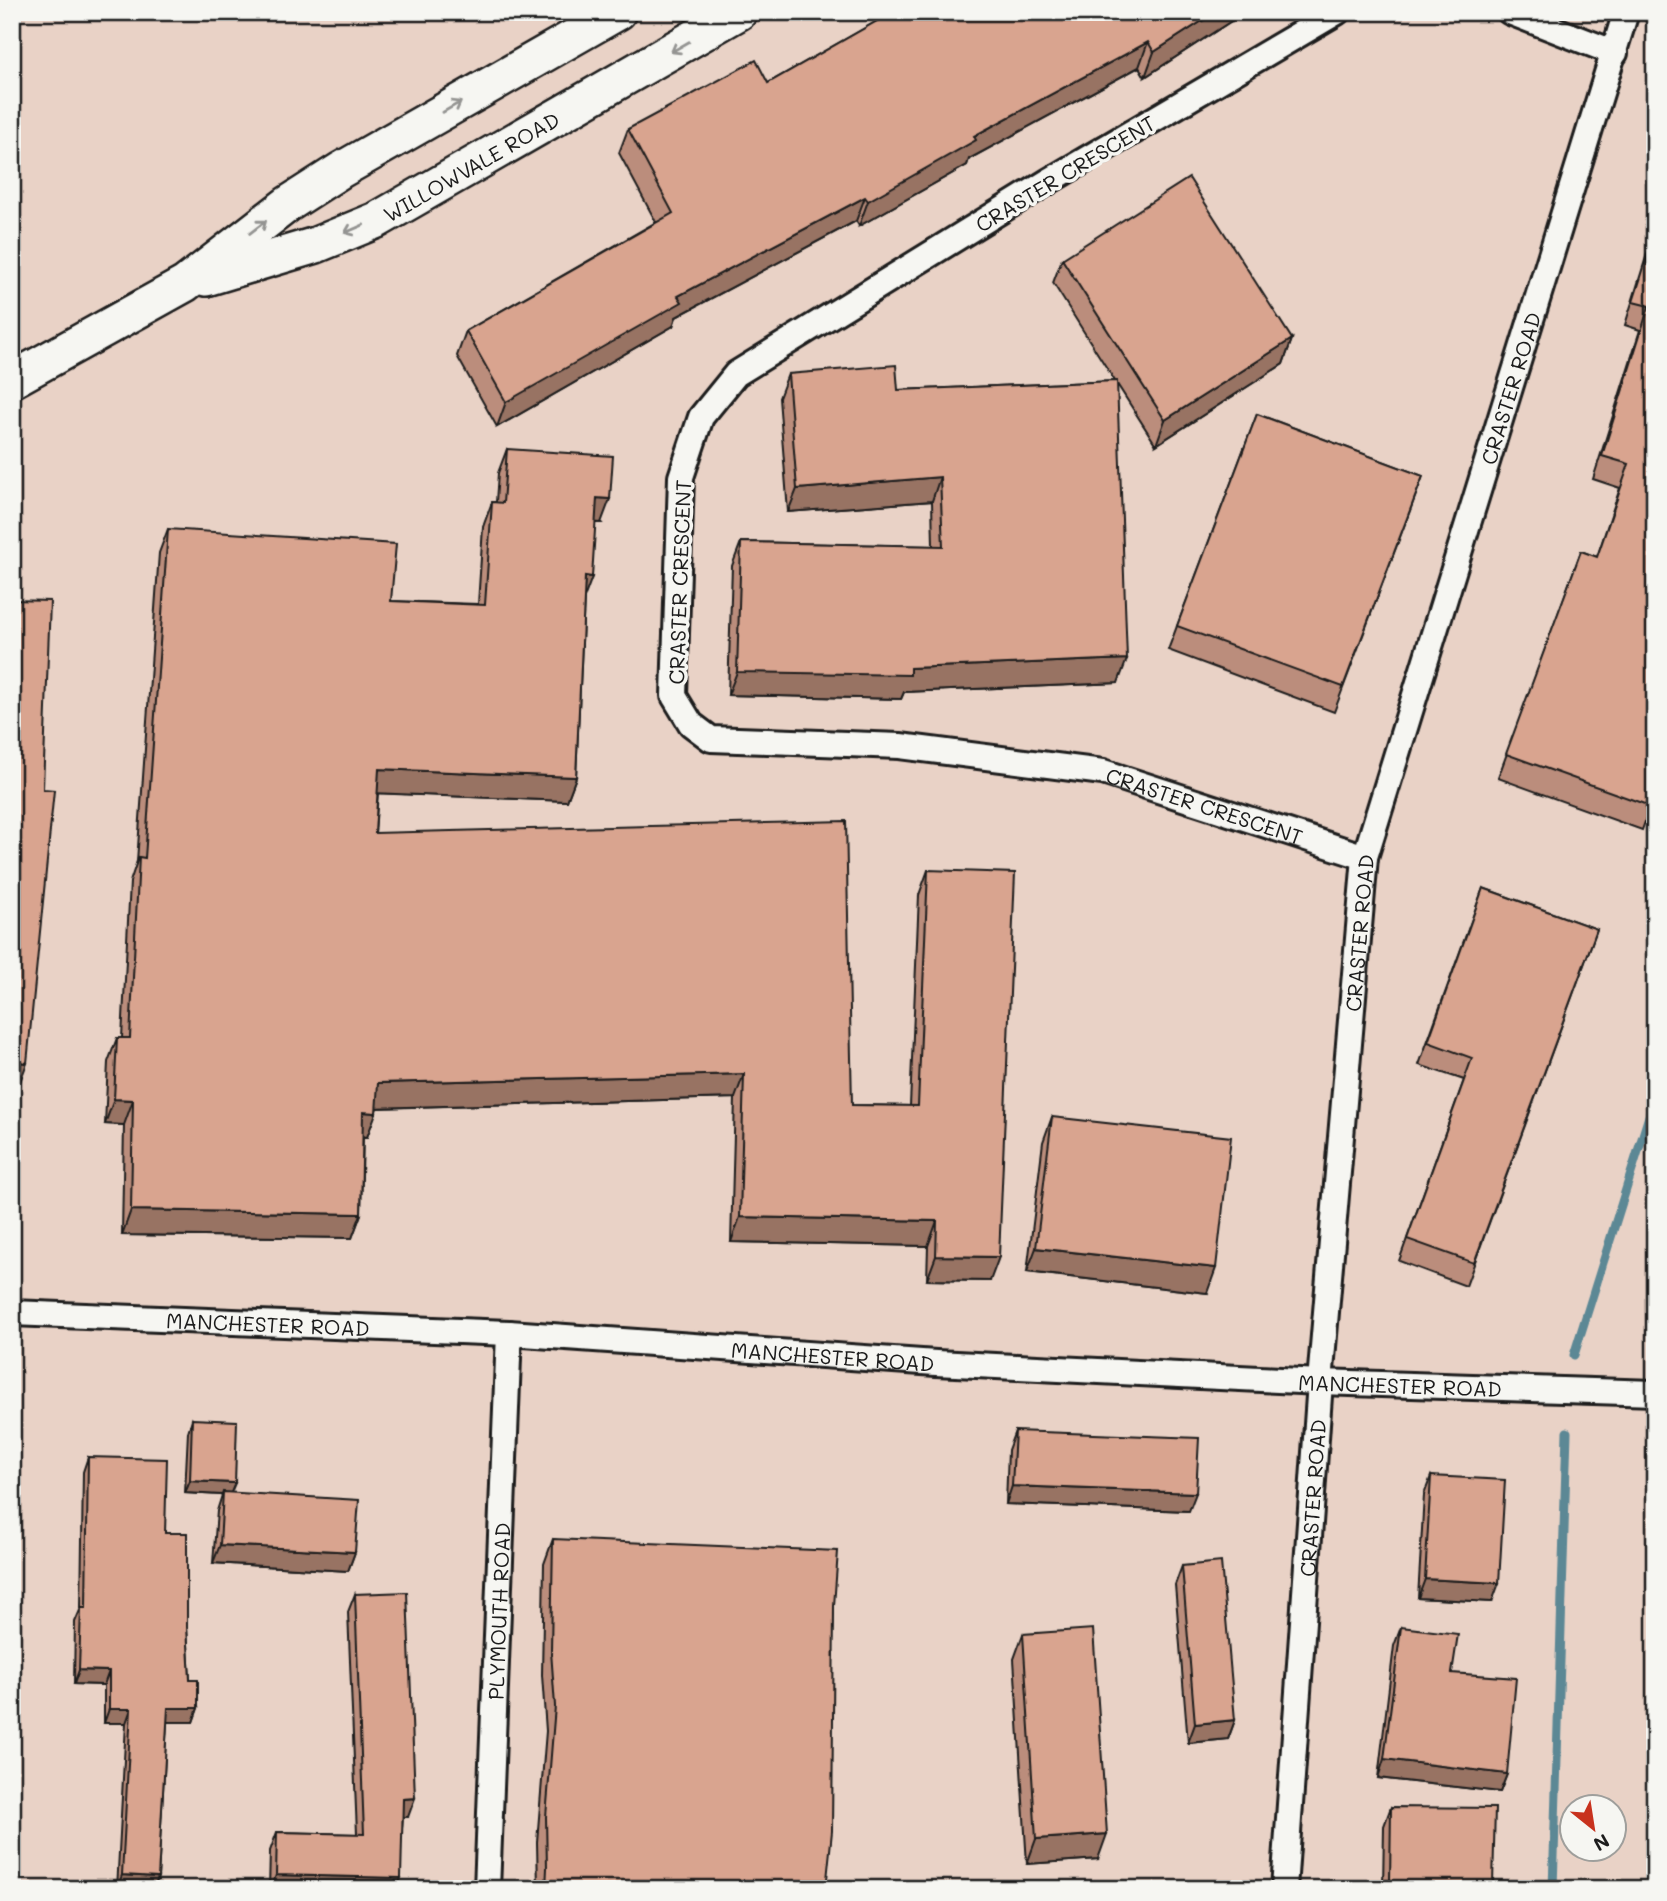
<svg xmlns="http://www.w3.org/2000/svg" width="1667" height="1901" font-family="Mali,sans-serif">
<rect width="100%" height="100%" fill="#f0e6de"/>
<filter id="ink" filterUnits="userSpaceOnUse"><feTurbulence type="fractalNoise" baseFrequency=".0143" numOctaves="2"/><feDisplacementMap in="SourceGraphic" scale="14" xChannelSelector="R" yChannelSelector="G"/><feConvolveMatrix kernelMatrix="1 2 1 2 8 2 1 2 1" color-interpolation-filters="sRGB"/></filter>
<g filter="url(#ink)">
<path fill="#e9d2c6" fill-rule="evenodd" d="M12 12H1655V1889H12ZM1572 1806H1614V1848H1572Z"/>
<g fill="none" stroke-linecap="round" stroke-linejoin="round">
<g stroke="#5c8895" stroke-width="9">
<polyline points="1574,1355 1655,1097"/>
<polyline points="1553,1889 1567,1432"/>
</g>
<defs>
<g id="minor">
<path id="s1" d="M1337 12 1049 181 736 374 701 417 681 477 674 696 691 724 711 739 900 746 1103 772 1365 857"/>
<polyline points="1510,12 1615,53"/>
<path id="s2" d="M12 1313 509 1333 936 1363 1320 1382 1655 1393"/>
<path id="s3" d="M487 1889 509 1333"/>
<path id="s4" d="M1284 1889 1320 1382 1365 857 1626 12"/>
</g>
<g id="secondary">
<path id="s5" d="M206 278 316 245 377 220 739 12"/>
<polyline points="12,380 185,284 288,204 341,170 618,12"/>
</g>
</defs>
<use href="#minor" stroke="#1c1c1c" stroke-width="30"/>
<use href="#secondary" stroke="#1c1c1c" stroke-width="40"/>
<use href="#minor" stroke="#f6f6f2" stroke-width="24"/>
<use href="#secondary" stroke="#f6f6f2" stroke-width="35"/>
</g>
<g fill="#bb8d7b" stroke="#1c1c1c" stroke-width="2">
<polygon points="893,12 1245,12 1145,77 1139,67 969,159 967,165 859,226 856,221 676,317 673,326 497,427 457,356 466,331 656,222 619,153 628,129 768,83"/>
<polygon points="1655,228 1655,794 1642,830 1498,778 1581,551 1597,557 1620,488 1593,479 1640,330 1625,325"/>
<polygon points="1062,259 1292,339 1283,364 1156,445 1117,384 1118,683 904,692 901,699 728,695 732,566 741,542 933,546 932,501 788,512 779,398 788,374 898,390 1115,381 1053,283"/>
<polygon points="1257,414 1423,476 1334,712 1168,650"/>
<polygon points="507,449 601,523 595,523 584,597 576,777 567,801 378,793 375,833 852,1105 910,1106 919,895 928,870 990,1281 927,1280 928,1246 731,1242 735,1098 377,1108 367,1137 363,1137 361,1214 352,1238 122,1235 124,1125 105,1124 108,1062 117,1038 122,1038 130,882 137,861 159,553 168,529 391,601 478,604 483,527 492,502 496,502 498,473"/>
<polygon points="1483,888 1597,929 1466,1286 1399,1261 1464,1080 1419,1065"/>
<polygon points="1052,1117 1207,1293 1027,1272 1043,1142"/>
<polygon points="192,1419 231,1493 355,1552 348,1571 213,1563 217,1511 222,1495 185,1493 188,1432"/>
<polygon points="1015,1431 1189,1511 1006,1504 1008,1450"/>
<polygon points="88,1457 165,1533 187,1627 190,1680 198,1708 193,1722 167,1722 158,1877 154,1889 117,1889 126,1723 104,1723 104,1685 74,1684 75,1622 81,1608 83,1472"/>
<polygon points="1431,1476 1492,1602 1418,1598 1424,1495"/>
<polygon points="553,1539 834,1606 826,1889 538,1889 537,1842 546,1731 542,1675 544,1564"/>
<polygon points="1182,1566 1235,1720 1228,1739 1188,1743 1175,1585"/>
<polygon points="355,1594 408,1817 403,1817 397,1889 269,1889 270,1851 277,1832 357,1834 348,1612"/>
<polygon points="1401,1627 1452,1673 1507,1774 1500,1792 1378,1778 1394,1646"/>
<polygon points="1023,1634 1098,1859 1027,1864 1014,1659"/>
<polygon points="1391,1807 1492,1889 1383,1889 1384,1826"/>
</g>
<g fill="#987364" stroke="#1c1c1c" stroke-width="2">
<polygon points="1216,12 1245,12 1145,77 1154,52"/>
<polygon points="1148,42 1139,67 969,159 967,165 859,226 868,201 974,136"/>
<polygon points="865,197 856,221 676,317 673,326 497,427 506,402 678,296"/>
<polygon points="1292,339 1283,364 1156,445 1165,420"/>
<polygon points="940,477 932,501 788,512 797,489"/>
<polygon points="597,498 610,499 601,523 588,522"/>
<polygon points="585,576 592,577 583,601"/>
<polygon points="1127,659 1118,683 904,692 901,699 728,695 737,672 910,668"/>
<polygon points="379,769 576,777 567,801 371,793"/>
<polygon points="12,1061 27,1063 18,1087 12,1087"/>
<polygon points="744,1074 735,1098 369,1108 378,1083"/>
<polygon points="114,1099 133,1100 124,1125 105,1124"/>
<polygon points="363,1112 376,1113 367,1137 355,1136"/>
<polygon points="131,1210 361,1214 352,1238 122,1235"/>
<polygon points="740,1217 937,1221 928,1246 731,1242"/>
<polygon points="1036,1248 1216,1268 1207,1293 1027,1272"/>
<polygon points="936,1256 999,1257 990,1281 927,1280"/>
<polygon points="190,1481 235,1483 230,1495 223,1492 222,1495 185,1493"/>
<polygon points="1012,1486 1196,1493 1189,1511 1006,1504"/>
<polygon points="220,1545 355,1552 348,1571 213,1563"/>
<polygon points="1425,1579 1499,1583 1492,1602 1418,1598"/>
<polygon points="79,1670 109,1671 104,1685 74,1684"/>
<polygon points="168,1708 198,1708 193,1722 163,1722"/>
<polygon points="109,1709 131,1709 126,1723 104,1723"/>
<polygon points="1235,1720 1228,1739 1188,1743 1195,1724"/>
<polygon points="1384,1759 1507,1774 1500,1792 1378,1778"/>
<polygon points="415,1798 408,1817 397,1817 403,1799"/>
<polygon points="1107,1834 1098,1859 1027,1864 1036,1839"/>
<polygon points="122,1875 158,1877 154,1889 117,1889"/>
<polygon points="276,1875 401,1878 397,1889 271,1889"/>
<polygon points="1390,1883 1493,1884 1492,1889 1388,1889"/>
</g>
<g fill="#d9a48f" stroke="#1c1c1c" stroke-width="2">
<polygon points="893,12 1216,12 1154,52 1148,42 974,136 976,140 868,201 865,197 678,296 682,302 506,402 466,331 673,213 628,129 756,60 768,83"/>
<polygon points="1189,178 1292,339 1165,420 1062,259"/>
<polygon points="1655,233 1655,794 1650,806 1506,754 1581,551 1597,557 1629,464 1602,456 1649,306 1633,302"/>
<polygon points="896,365 898,390 1117,381 1127,659 910,668 910,675 737,672 741,542 943,546 940,477 797,489 788,374"/>
<polygon points="1257,414 1423,476 1343,687 1177,626"/>
<polygon points="507,449 613,456 610,499 597,498 592,577 585,576 576,777 379,769 375,833 846,821 852,1105 918,1106 928,870 1015,873 999,1257 936,1256 937,1221 740,1217 744,1074 378,1083 376,1113 363,1112 361,1214 131,1210 133,1100 114,1099 117,1038 130,1038 139,857 145,858 168,529 396,544 391,601 485,605 492,502 503,503"/>
<polygon points="12,600 50,601 43,789 54,790 27,1063 12,1061"/>
<polygon points="1483,888 1597,929 1474,1263 1407,1239 1472,1058 1428,1042"/>
<polygon points="1052,1117 1231,1137 1216,1268 1036,1248"/>
<polygon points="192,1419 237,1421 235,1483 190,1481"/>
<polygon points="1015,1431 1199,1438 1196,1493 1012,1486"/>
<polygon points="88,1457 167,1459 165,1533 187,1533 187,1627 190,1680 198,1680 198,1708 168,1708 158,1877 122,1875 131,1709 109,1709 109,1671 79,1670 81,1608 86,1608"/>
<polygon points="1431,1476 1505,1480 1499,1583 1425,1579"/>
<polygon points="223,1492 359,1500 355,1552 220,1545"/>
<polygon points="553,1539 838,1551 834,1606 832,1831 826,1889 546,1889 547,1868 546,1817 555,1706 551,1651"/>
<polygon points="1221,1562 1235,1720 1195,1724 1182,1566"/>
<polygon points="407,1592 415,1798 403,1799 401,1878 276,1875 277,1832 364,1834 355,1594"/>
<polygon points="1401,1627 1458,1634 1452,1673 1516,1678 1507,1774 1384,1759"/>
<polygon points="1093,1629 1107,1834 1036,1839 1023,1634"/>
<polygon points="1391,1807 1495,1808 1493,1884 1390,1883"/>
</g>
<defs><path id="oneway-shaft" d="M-6 0H5M1.5-3L5.5 0L1.5 3" fill="none" stroke-width="1.6" stroke-linecap="round" stroke-linejoin="round" transform="scale(1.75)"/></defs>
<g stroke="#949492">
<use href="#oneway-shaft" transform="translate(680 47) rotate(150)"/>
<use href="#oneway-shaft" transform="translate(452 107) rotate(-30)"/>
<use href="#oneway-shaft" transform="translate(258 227) rotate(-38)"/>
<use href="#oneway-shaft" transform="translate(354 229) rotate(157)"/>
</g>
</g>
<g text-anchor="middle" dominant-baseline="central" stroke-width="7" stroke-linejoin="round" paint-order="stroke">
<g font-size="21" fill="#1c1c1c" stroke="#f6f6f2">
<text stroke="none"><textPath href="#s5" startOffset="289">WILLOWVALE ROAD</textPath></text>
<text transform="translate(1065 173) rotate(-31)">CRASTER CRESCENT</text>
<text stroke="none"><textPath href="#s4" startOffset="1526">CRASTER ROAD</textPath></text>
<text transform="translate(679 582) rotate(-88)">CRASTER CRESCENT</text>
<text stroke="none"><textPath href="#s1" startOffset="1598">CRASTER CRESCENT</textPath></text>
<text stroke="none"><textPath href="#s4" startOffset="959">CRASTER ROAD</textPath></text>
<text stroke="none"><textPath href="#s2" startOffset="256">MANCHESTER ROAD</textPath></text>
<text stroke="none"><textPath href="#s2" startOffset="822">MANCHESTER ROAD</textPath></text>
<text stroke="none"><textPath href="#s2" startOffset="1390">MANCHESTER ROAD</textPath></text>
<text stroke="none"><textPath href="#s4" startOffset="392">CRASTER ROAD</textPath></text>
<text stroke="none"><textPath href="#s3" startOffset="278">PLYMOUTH ROAD</textPath></text>
</g>
</g>
<rect width="1667" height="1901" fill="none" stroke="#f6f6f2" stroke-width="42"/>
<rect x="21" y="21" width="1625" height="1859" fill="none" stroke="#1c1c1c" stroke-width="2.5" filter="url(#ink)"/>
<g transform="translate(1593 1828) rotate(150)"><circle r="33" fill="#f6f6f2" stroke="#9f9f9c" stroke-width="2"/>
<path d="M0-5L12 26L0 18L-12 26Z" fill="#c8321e"/>
<text y="-10" font-size="19" font-weight="bold" text-anchor="middle" fill="#1c1c1c">N</text>
</g>
</svg>
